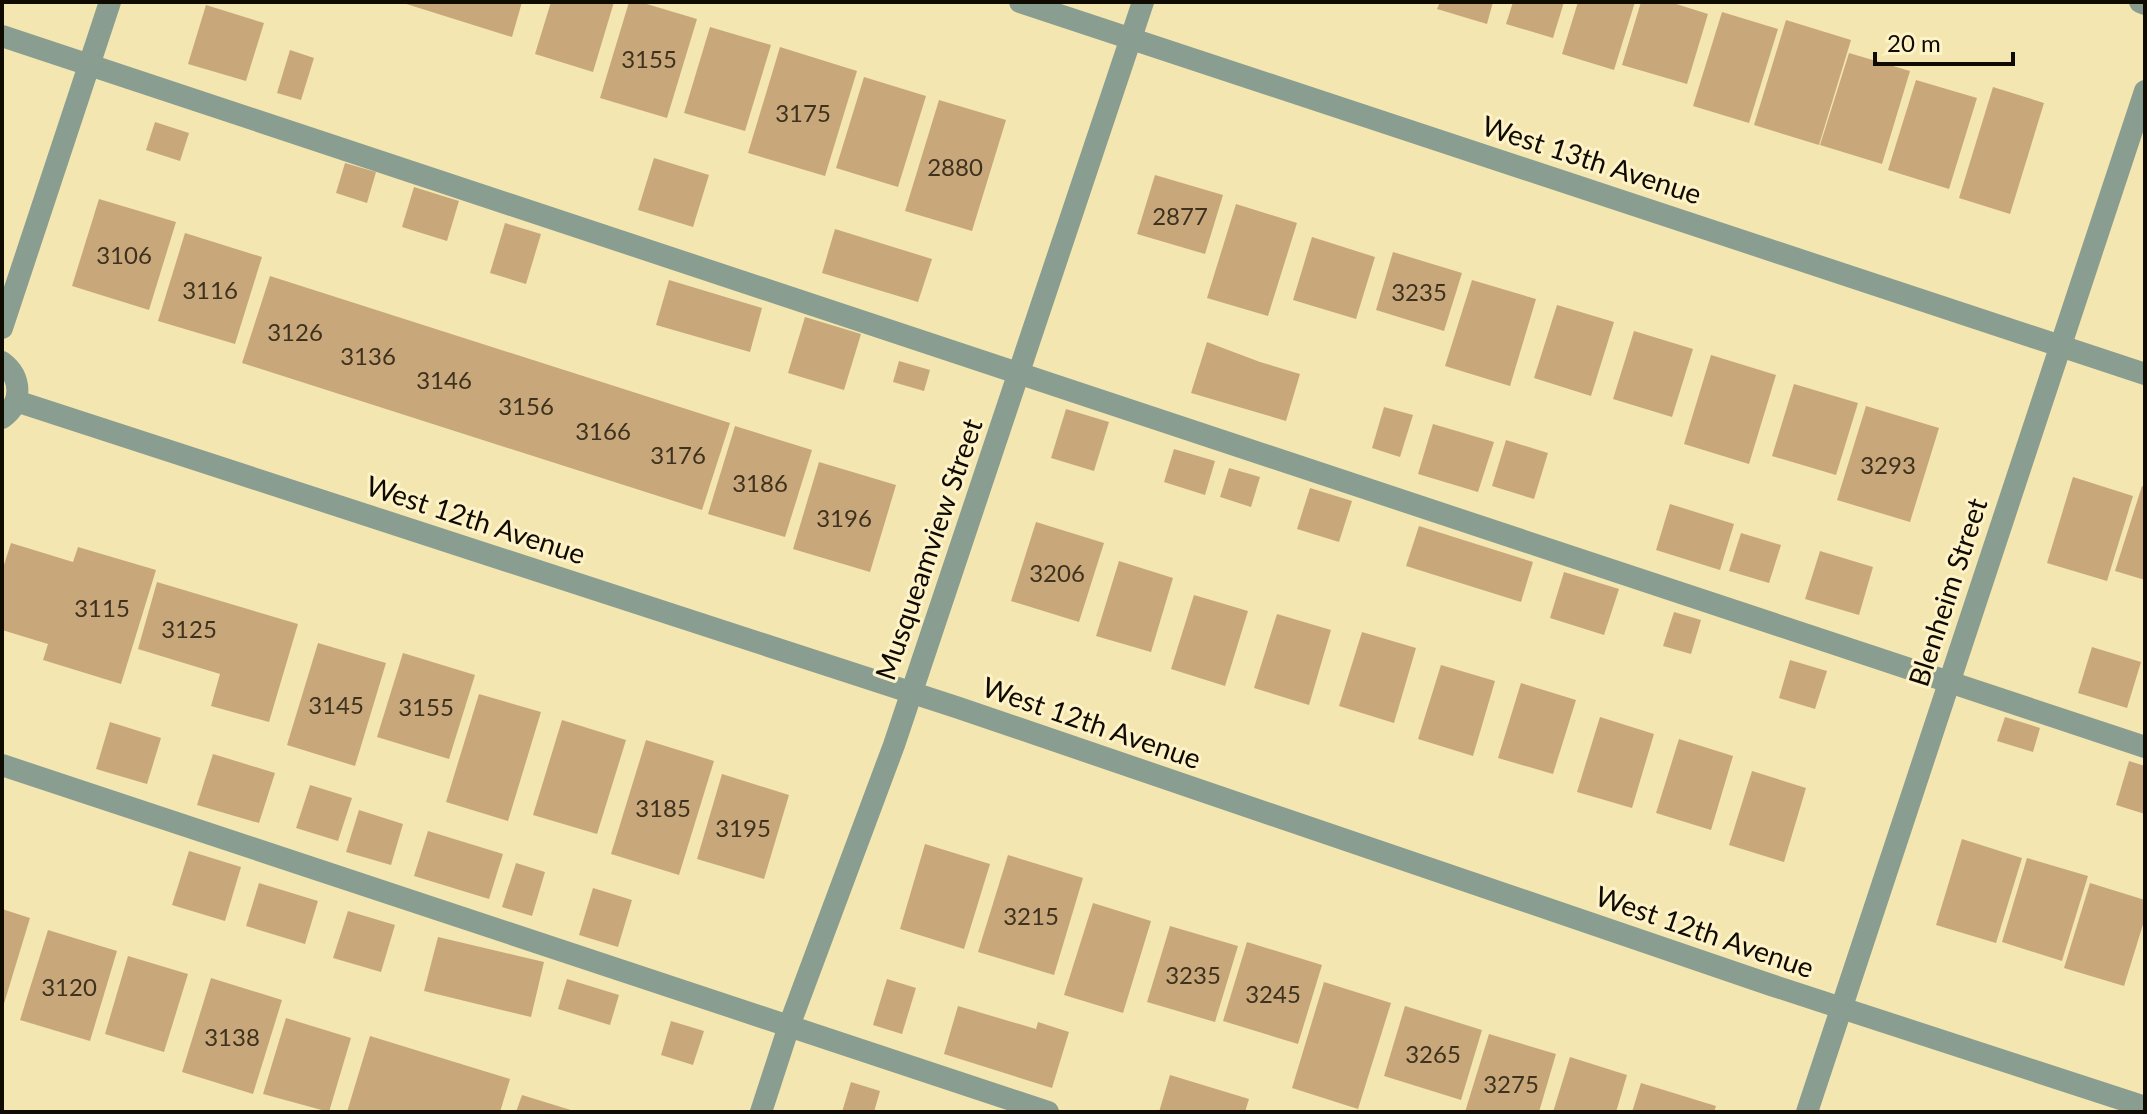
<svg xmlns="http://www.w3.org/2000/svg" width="2147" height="1114" font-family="Lato,sans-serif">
<rect width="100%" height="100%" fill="#f4e6b0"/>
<g fill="#c8a87b">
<polygon points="400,2 522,2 512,37"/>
<polygon points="551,2 614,2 593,72 535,54"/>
<polygon points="629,2 640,2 697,19 667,118 600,98"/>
<polygon points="1440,2 1493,2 1487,24 1437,9"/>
<polygon points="1513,2 1564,2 1553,38 1506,24"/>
<polygon points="1578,2 1635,2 1614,70 1562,54"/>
<polygon points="1641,2 1670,2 1708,14 1687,84 1622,65"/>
<polygon points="206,5 264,23 246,81 188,64"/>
<polygon points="1722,12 1778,29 1749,123 1693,106"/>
<polygon points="1786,20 1851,40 1819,145 1754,125"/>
<polygon points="710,27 771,45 745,131 684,113"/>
<polygon points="780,47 857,71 825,176 748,153"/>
<polygon points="290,50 314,58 301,100 277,93"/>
<polygon points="1849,53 1910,71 1882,164 1820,145"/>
<polygon points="864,77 926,96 898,187 836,168"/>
<polygon points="1916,80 1977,98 1949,189 1888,170"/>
<polygon points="1993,87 2044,103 2010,214 1959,198"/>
<polygon points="939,100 1006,120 972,231 905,211"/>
<polygon points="155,122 189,133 180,161 146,150"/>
<polygon points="654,158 709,175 693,227 638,210"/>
<polygon points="345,163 376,172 367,203 336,193"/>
<polygon points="1155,175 1223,195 1205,254 1137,234"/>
<polygon points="414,187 459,201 447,241 402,227"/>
<polygon points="99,199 176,222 149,310 72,286"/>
<polygon points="1236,204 1297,223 1268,316 1207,298"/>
<polygon points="505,223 541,234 526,284 490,273"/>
<polygon points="835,229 932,259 918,302 822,273"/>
<polygon points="185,233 262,257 235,344 158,321"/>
<polygon points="1312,237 1375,257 1356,319 1293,300"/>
<polygon points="1393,252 1462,273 1444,331 1376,310"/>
<polygon points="270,276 730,423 702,510 242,363"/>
<polygon points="669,280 762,308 750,352 656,325"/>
<polygon points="1472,280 1536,299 1510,386 1445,366"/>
<polygon points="1557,305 1614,322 1591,396 1534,378"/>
<polygon points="805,317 861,334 844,390 788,373"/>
<polygon points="1634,331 1693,349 1672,417 1613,399"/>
<polygon points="1207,342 1260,362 1300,374 1286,421 1191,393"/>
<polygon points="1711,355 1776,375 1749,464 1684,444"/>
<polygon points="899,361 930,370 924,391 893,382"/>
<polygon points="1794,384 1858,403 1836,475 1772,456"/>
<polygon points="1866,406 1939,428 1910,522 1837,500"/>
<polygon points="1384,407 1413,415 1400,457 1372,448"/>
<polygon points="1066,409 1109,422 1094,471 1051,458"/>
<polygon points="1433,424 1494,442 1478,492 1418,474"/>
<polygon points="735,426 812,450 785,537 708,514"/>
<polygon points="1506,440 1548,453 1534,499 1492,486"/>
<polygon points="1174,449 1215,461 1205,495 1164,482"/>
<polygon points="819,462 896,485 870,572 793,549"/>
<polygon points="1229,468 1260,477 1251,507 1220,497"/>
<polygon points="2073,477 2133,496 2107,581 2047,563"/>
<polygon points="2142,486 2145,487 2145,580 2115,571"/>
<polygon points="1310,488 1352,501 1339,542 1297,529"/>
<polygon points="1670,504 1734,524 1720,570 1656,550"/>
<polygon points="1036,522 1104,543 1079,622 1011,601"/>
<polygon points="1419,526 1533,562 1521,602 1406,566"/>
<polygon points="1741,533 1781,545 1769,583 1729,571"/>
<polygon points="11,543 73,562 78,547 156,570 121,684 43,660 48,644 2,630 2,571"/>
<polygon points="1820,551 1873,567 1859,615 1805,599"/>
<polygon points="1119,561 1173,578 1151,652 1096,636"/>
<polygon points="1564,572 1619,589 1604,635 1550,618"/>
<polygon points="157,582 298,624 269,722 211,706 220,674 138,649"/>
<polygon points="1194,595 1248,611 1225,686 1171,669"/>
<polygon points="1674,612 1701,620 1691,654 1663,646"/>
<polygon points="1277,614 1331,630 1309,705 1254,688"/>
<polygon points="1362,632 1416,648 1394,723 1339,706"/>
<polygon points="318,643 386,663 355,766 287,745"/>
<polygon points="2092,647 2141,662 2127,708 2078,693"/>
<polygon points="403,653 475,675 449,759 377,737"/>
<polygon points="1790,660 1827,671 1815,709 1779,698"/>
<polygon points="1441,665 1495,681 1473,756 1418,739"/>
<polygon points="1521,683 1576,700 1553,774 1498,758"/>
<polygon points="479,694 541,712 508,821 446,802"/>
<polygon points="1600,717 1654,734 1632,808 1577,792"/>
<polygon points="2005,717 2040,728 2033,752 1997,741"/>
<polygon points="562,720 626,740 597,834 533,815"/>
<polygon points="110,722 161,738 147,784 96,769"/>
<polygon points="1679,739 1733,756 1711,830 1656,813"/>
<polygon points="646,740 714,761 679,875 611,854"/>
<polygon points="213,754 275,773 259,823 197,805"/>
<polygon points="2129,761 2145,766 2145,814 2116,805"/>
<polygon points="1752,771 1806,788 1784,862 1729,845"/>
<polygon points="722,774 789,795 764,879 697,859"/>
<polygon points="310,785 352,798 338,841 296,828"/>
<polygon points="359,810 403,824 391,865 346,852"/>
<polygon points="428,831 503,854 489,899 414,876"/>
<polygon points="1962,839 2022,858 1996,943 1936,925"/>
<polygon points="925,844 990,864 964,949 900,929"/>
<polygon points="189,851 241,867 225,921 172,905"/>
<polygon points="1008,855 1083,878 1054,975 978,952"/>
<polygon points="2027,858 2088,876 2062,961 2002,942"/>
<polygon points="516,863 545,872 532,916 502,907"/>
<polygon points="259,883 318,901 305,944 246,926"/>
<polygon points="2090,883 2145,900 2145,918 2124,986 2064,968"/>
<polygon points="593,888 632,900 618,947 579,935"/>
<polygon points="1093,903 1151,921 1123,1013 1064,995"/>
<polygon points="2,909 30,918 3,1007 2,1007"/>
<polygon points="348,911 395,925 381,972 333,958"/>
<polygon points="1170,926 1238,946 1215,1022 1147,1002"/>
<polygon points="48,930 117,951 90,1041 20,1020"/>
<polygon points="438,937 544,962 531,1017 424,991"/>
<polygon points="1247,942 1322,965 1298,1044 1223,1021"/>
<polygon points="128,956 188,974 164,1052 105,1034"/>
<polygon points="211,978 282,1000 253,1094 182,1072"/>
<polygon points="567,979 619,995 610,1025 558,1009"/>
<polygon points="887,979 916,988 902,1034 873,1025"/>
<polygon points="1324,982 1391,1003 1358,1109 1292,1088"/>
<polygon points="958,1006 1036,1029 1038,1022 1069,1032 1052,1088 944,1054"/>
<polygon points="1405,1006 1482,1030 1461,1100 1384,1076"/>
<polygon points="286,1018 351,1038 329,1112 263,1094"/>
<polygon points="671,1021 704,1031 693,1065 661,1055"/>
<polygon points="1489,1034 1556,1054 1539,1112 1465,1112"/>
<polygon points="370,1036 510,1079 500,1112 347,1112"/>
<polygon points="1570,1057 1627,1075 1616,1112 1553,1112"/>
<polygon points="1170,1075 1249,1099 1245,1112 1159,1112"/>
<polygon points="851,1082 880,1091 874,1112 842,1112"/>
<polygon points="1641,1083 1716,1106 1714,1112 1632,1112"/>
<polygon points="522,1095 574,1111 574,1112 516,1112"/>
</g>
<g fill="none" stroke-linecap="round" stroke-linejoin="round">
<g stroke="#899e90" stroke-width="22">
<polyline points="2140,2 2145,4"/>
<polyline points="2,36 2145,747"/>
<polyline points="2,765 1048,1112"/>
</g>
<g stroke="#899e90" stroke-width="22">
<polyline points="1020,2 2145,374"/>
<polyline points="2,328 110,2"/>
<path d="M2 362C22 377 23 403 2 418"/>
<polyline points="16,401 959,708 1771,985 2145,1107"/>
<polyline points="761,1112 789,1026 894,745 1143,2"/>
</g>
<polyline stroke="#899e90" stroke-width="22" points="1807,1112 2145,91"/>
</g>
<g text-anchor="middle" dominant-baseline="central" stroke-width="6" stroke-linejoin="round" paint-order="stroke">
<g font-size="24" fill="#3e321f">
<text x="649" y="58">3155</text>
<text x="803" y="112">3175</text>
<text x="955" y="166">2880</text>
<text x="1180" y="215">2877</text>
<text x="124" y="254">3106</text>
<text x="210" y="289">3116</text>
<text x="1419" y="291">3235</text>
<text x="295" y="331">3126</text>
<text x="368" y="355">3136</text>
<text x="444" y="379">3146</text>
<text x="526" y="405">3156</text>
<text x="603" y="430">3166</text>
<text x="678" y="454">3176</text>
<text x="1888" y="464">3293</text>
<text x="760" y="482">3186</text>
<text x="844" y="517">3196</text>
<text x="1057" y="572">3206</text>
<text x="102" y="607">3115</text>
<text x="189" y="628">3125</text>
<text x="336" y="704">3145</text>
<text x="426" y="706">3155</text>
<text x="663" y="807">3185</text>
<text x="743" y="827">3195</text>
<text x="1031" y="915">3215</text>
<text x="1193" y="974">3235</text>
<text x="69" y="986">3120</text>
<text x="1273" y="993">3245</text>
<text x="232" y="1036">3138</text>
<text x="1433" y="1053">3265</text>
<text x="1511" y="1083">3275</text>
</g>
<g font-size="28" fill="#100b00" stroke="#fef3c8">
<text transform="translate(1592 159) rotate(18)">West 13th Avenue</text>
<text transform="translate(476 519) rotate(18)">West 12th Avenue</text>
<text transform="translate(928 549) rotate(-71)">Musqueamview Street</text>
<text transform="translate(1947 592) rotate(-72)">Blenheim Street</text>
<text transform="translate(1092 722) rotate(19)">West 12th Avenue</text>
<text transform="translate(1705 931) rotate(19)">West 12th Avenue</text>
</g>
</g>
<rect width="2147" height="1114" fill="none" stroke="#100b00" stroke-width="8"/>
<path d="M1875 52v12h138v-12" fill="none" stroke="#100b00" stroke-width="4"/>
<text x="1887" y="52" font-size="24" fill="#100b00" stroke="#fef3c8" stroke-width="6" paint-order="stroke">20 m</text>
</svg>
